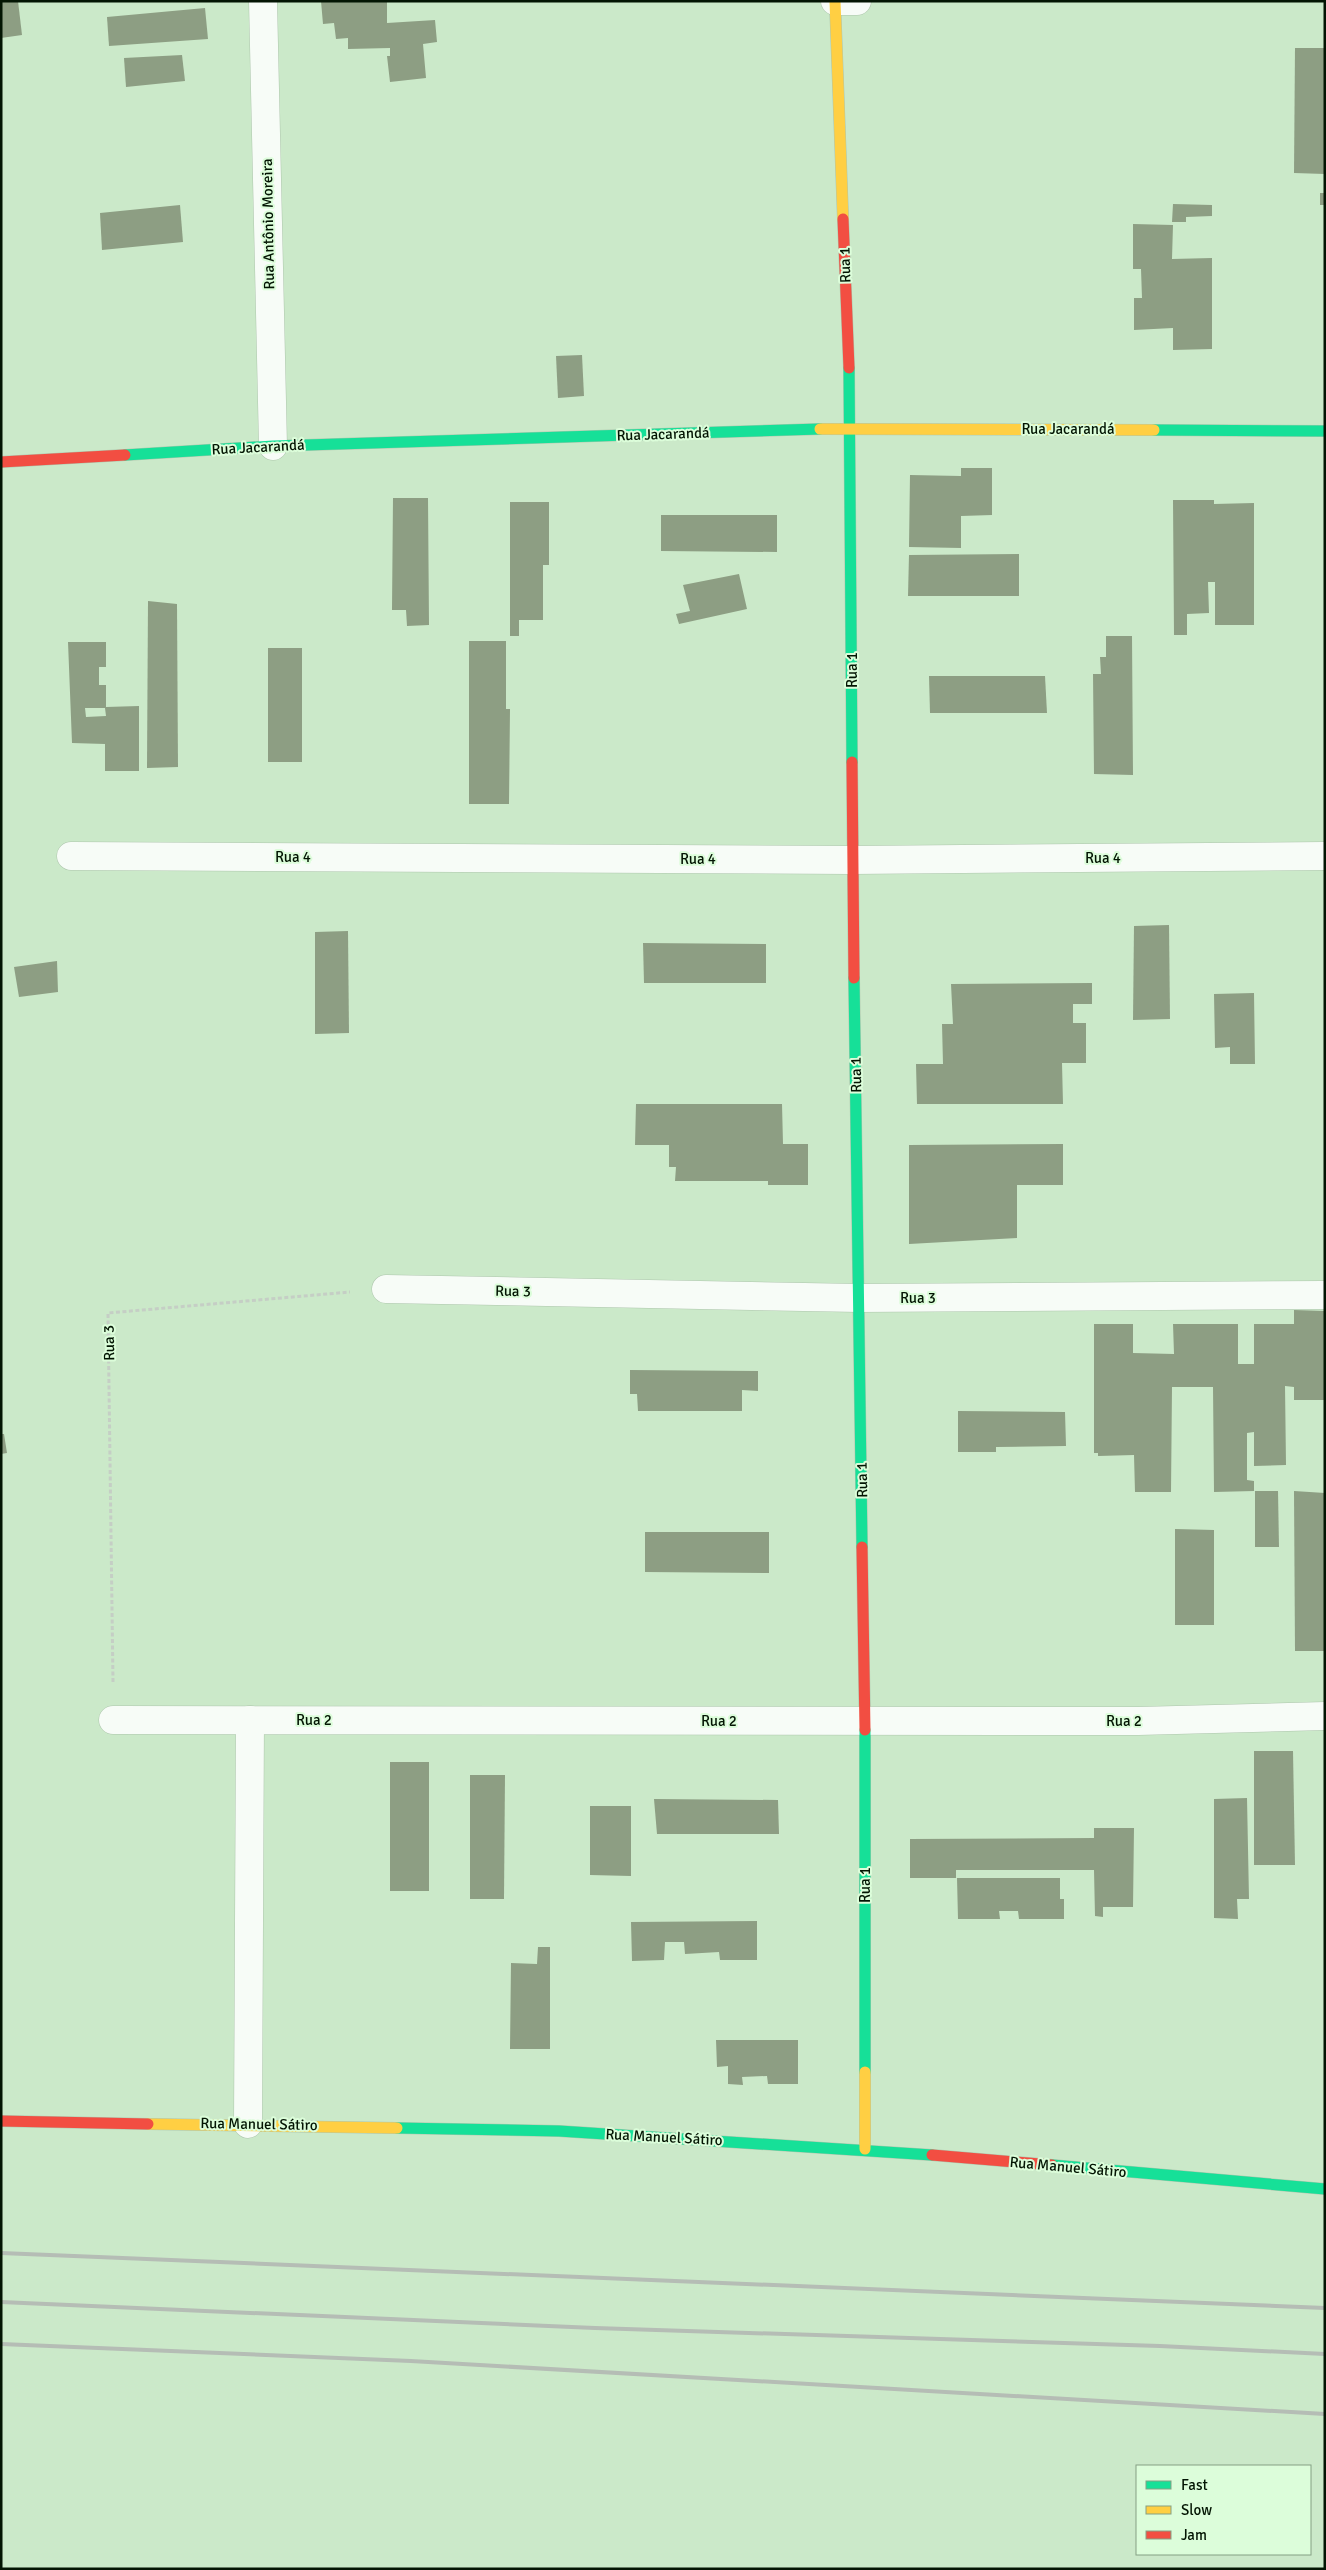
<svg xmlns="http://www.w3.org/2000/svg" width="1326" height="2570" font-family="Signika,sans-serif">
<rect width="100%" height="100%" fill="#cbe9c9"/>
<g fill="#8d9e83" fill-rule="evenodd">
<polygon points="1,1 18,1 22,35 1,38"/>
<polygon points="321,1 387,1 387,23 435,20 437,42 423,44 426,78 390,82 387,56 390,56 390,48 348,49 348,38 336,39 334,23 323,24"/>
<polygon points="205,8 208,39 109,46 107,17"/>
<polygon points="1295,48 1325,48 1325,174 1294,173"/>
<polygon points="182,55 185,81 126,87 124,58"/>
<rect x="1320" y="193" width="5" height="12"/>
<polygon points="1173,204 1212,205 1212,216 1186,217 1186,222 1172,222"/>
<polygon points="180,205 183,242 102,250 100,213"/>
<polygon points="1133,224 1173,225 1172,259 1212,258 1212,349 1173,350 1173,328 1134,330 1134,298 1142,298 1141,269 1133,269"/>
<polygon points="582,355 584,396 558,398 556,356"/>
<polygon points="961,468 992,468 992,515 961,516 961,548 909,547 910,475 961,476"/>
<polygon points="393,498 428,498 429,625 407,626 406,610 392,610"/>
<polygon points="1173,500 1214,500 1214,504 1254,503 1254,625 1215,625 1215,582 1208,582 1209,613 1187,614 1187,635 1174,635"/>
<polygon points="510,502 549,502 549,565 543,565 543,620 519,620 519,636 510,636"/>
<polygon points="661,515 777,515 777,552 661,551"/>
<polygon points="1019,554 1019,596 908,596 909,555"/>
<polygon points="739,574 747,609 679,624 676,614 690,611 683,585"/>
<polygon points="148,601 177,604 178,767 147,768"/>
<polygon points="1106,636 1132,636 1133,775 1094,774 1093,674 1101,674 1100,657 1106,657"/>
<polygon points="469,641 506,641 506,709 510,709 509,804 469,804"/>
<path d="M68 642H106V667H99V685H106V707L139 706V771H105V744L72 743ZM85 708H105L106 716 86 717Z"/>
<rect x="268" y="648" width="34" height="114"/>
<polygon points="929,676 1045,676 1047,713 930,713"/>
<polygon points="1169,925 1170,1019 1133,1020 1134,926"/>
<polygon points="348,931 349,1033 315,1034 315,932"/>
<polygon points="643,943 766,944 766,983 644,983"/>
<polygon points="57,961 58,992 19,997 14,967"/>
<polygon points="1092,983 1092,1004 1073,1004 1073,1023 1086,1023 1086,1063 1062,1063 1063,1104 917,1104 916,1064 943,1064 942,1024 953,1024 951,984"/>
<polygon points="1254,993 1255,1064 1230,1064 1230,1047 1215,1048 1214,994"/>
<polygon points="636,1104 782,1104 783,1144 808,1144 808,1185 768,1185 768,1181 675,1181 676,1167 669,1167 669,1145 635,1145"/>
<polygon points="1063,1144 1063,1185 1017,1185 1017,1238 909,1244 909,1145"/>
<polygon points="1294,1310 1325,1311 1325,1400 1294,1400 1294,1387 1285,1386 1286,1465 1254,1466 1254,1432 1247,1433 1247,1480 1254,1481 1254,1491 1214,1492 1213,1387 1172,1387 1171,1492 1135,1492 1134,1455 1098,1456 1098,1453 1094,1453 1094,1324 1133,1324 1133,1353 1174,1354 1173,1324 1238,1324 1238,1364 1254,1364 1254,1324 1294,1324"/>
<polygon points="630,1370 758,1371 758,1391 742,1390 742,1411 638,1411 637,1394 630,1394"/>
<polygon points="958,1411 1065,1412 1066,1446 996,1447 996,1452 958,1452"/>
<polygon points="1,1434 4,1434 7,1453 1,1454"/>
<polygon points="1255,1491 1278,1491 1279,1547 1255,1547"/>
<polygon points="1294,1491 1325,1493 1325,1651 1295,1651"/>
<polygon points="1175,1529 1214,1530 1214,1625 1175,1625"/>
<polygon points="645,1532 769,1532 769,1573 645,1572"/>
<polygon points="1254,1751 1293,1751 1295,1865 1254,1865"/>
<rect x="390" y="1762" width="39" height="129"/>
<polygon points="470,1775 505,1775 504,1899 470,1899"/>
<polygon points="1247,1798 1249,1899 1237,1899 1238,1919 1214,1918 1214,1799"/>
<polygon points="654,1799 778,1800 779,1834 657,1834"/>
<polygon points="590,1806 631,1806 631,1876 590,1875"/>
<polygon points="1094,1828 1134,1828 1133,1907 1103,1907 1103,1917 1095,1916 1094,1870 956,1870 956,1878 910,1878 910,1839 1094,1838"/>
<polygon points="957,1878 1060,1878 1060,1899 1064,1899 1064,1919 1019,1919 1018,1911 999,1911 1000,1919 958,1919"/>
<polygon points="757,1921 757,1960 720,1960 719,1952 685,1954 684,1942 665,1942 664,1960 632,1961 631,1922"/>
<polygon points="538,1947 550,1947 550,2049 510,2049 511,1963 537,1964"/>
<polygon points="716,2040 798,2040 798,2084 768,2084 767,2076 742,2077 743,2085 728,2084 728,2066 717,2067"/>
</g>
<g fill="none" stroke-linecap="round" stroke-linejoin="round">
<defs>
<g id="street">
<polyline points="263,1 273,446"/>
<polyline points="835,1 857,1"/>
<polyline points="71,856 852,860 1325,856"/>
<polyline points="386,1289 859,1298 1325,1295"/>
<polyline points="113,1720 1138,1721 1325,1716"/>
<polyline points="248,2124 250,1720"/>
</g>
<g id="fast">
<polyline points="849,368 852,762"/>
<polyline points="1154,430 1325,431"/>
<polyline points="125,455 273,446 820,429"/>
<polyline points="854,978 862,1547"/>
<polyline points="865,1730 865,2072"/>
<polyline points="397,2128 559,2131 932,2155"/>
<polyline points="1052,2165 1325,2189"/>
</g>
<g id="slow">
<polyline points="835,1 843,219"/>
<polyline points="820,429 1154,430"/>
<polyline points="865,2072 865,2149"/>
<polyline points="148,2124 397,2128"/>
</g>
<g id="jam">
<polyline points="843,219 849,368"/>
<polyline points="1,462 125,455"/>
<polyline points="852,762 854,978"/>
<polyline points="862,1547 865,1730"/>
<polyline points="1,2121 148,2124"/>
<polyline points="932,2155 1052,2165"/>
</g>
</defs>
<use href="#street" stroke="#aec6ad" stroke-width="29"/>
<use href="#fast" stroke="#aec6ad" stroke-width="12"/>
<use href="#slow" stroke="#aec6ad" stroke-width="12"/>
<use href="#jam" stroke="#aec6ad" stroke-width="12"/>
<polyline stroke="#c5cec5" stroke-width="3" stroke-dasharray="4 2.5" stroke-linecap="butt" points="113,1682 108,1313 350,1292"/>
<use href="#street" stroke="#f7fcf7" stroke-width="28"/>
<use href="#fast" stroke="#16e098" stroke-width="11"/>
<use href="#slow" stroke="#ffcf43" stroke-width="11"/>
<use href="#jam" stroke="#f24e42" stroke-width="11"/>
<g stroke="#b5bdb5" stroke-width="4">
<polyline points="1,2253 1325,2308"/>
<polyline points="1,2302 595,2328 1160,2346 1325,2354"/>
<polyline points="1,2344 411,2361 1325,2414"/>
</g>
</g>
<g text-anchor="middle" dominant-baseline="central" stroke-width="4" stroke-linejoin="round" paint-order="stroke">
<g font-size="15" fill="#031503" stroke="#dcfdda">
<text transform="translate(268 224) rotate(-91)">Rua Antônio Moreira</text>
<text transform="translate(845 265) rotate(-92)">Rua 1</text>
<text x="1068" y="429">Rua Jacarandá</text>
<text transform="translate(663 434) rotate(-2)">Rua Jacarandá</text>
<text transform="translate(258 447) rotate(-3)">Rua Jacarandá</text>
<text transform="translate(852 670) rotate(-90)">Rua 1</text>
<text x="293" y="857">Rua 4</text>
<text x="1103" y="858">Rua 4</text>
<text x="698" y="859">Rua 4</text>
<text transform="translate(856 1075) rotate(-91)">Rua 1</text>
<text transform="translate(513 1291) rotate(1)">Rua 3</text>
<text x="918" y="1298">Rua 3</text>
<text transform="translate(109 1343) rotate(-91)">Rua 3</text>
<text transform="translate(862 1480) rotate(-91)">Rua 1</text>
<text x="314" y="1720">Rua 2</text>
<text x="719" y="1721">Rua 2</text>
<text x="1124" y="1721">Rua 2</text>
<text transform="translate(865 1885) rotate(-90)">Rua 1</text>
<text transform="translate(259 2124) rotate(1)">Rua Manuel Sátiro</text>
<text transform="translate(664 2137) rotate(3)">Rua Manuel Sátiro</text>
<text transform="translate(1068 2167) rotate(5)">Rua Manuel Sátiro</text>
</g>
</g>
<rect width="1326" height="2570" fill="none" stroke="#031503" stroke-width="5"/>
<rect x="1136" y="2465" width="175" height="90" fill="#dcfdda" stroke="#85a084"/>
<rect x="1146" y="2481" width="25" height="8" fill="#16e098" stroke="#85a084"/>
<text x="1181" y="2490" font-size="15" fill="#031503">Fast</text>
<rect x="1146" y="2506" width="25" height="8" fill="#ffcf43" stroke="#85a084"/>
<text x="1181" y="2515" font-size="15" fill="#031503">Slow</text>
<rect x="1146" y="2531" width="25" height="8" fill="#f24e42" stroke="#85a084"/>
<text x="1181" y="2540" font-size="15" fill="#031503">Jam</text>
</svg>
